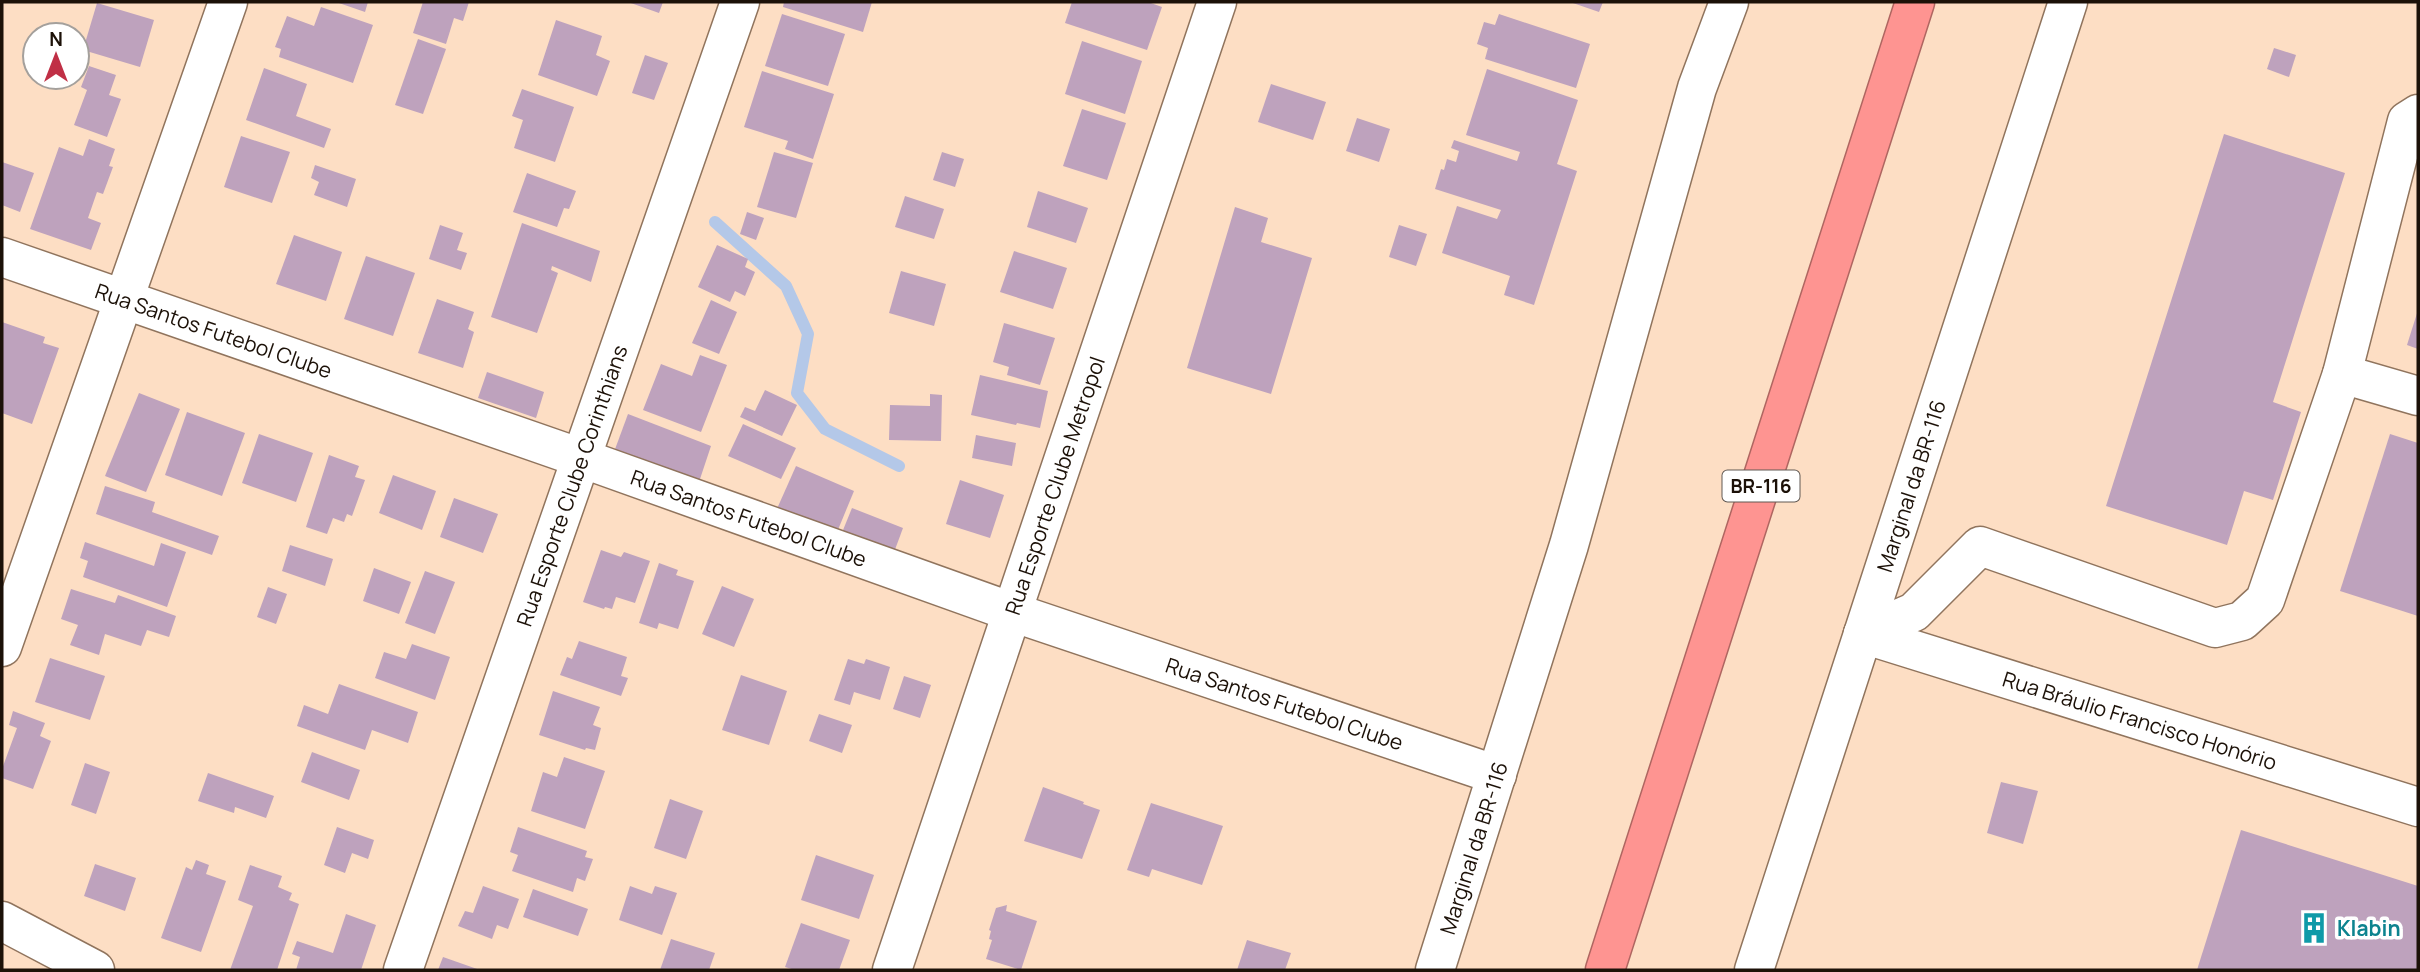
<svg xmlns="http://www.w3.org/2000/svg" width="2420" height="972" font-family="Manrope,sans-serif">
<rect width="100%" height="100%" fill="#fddec4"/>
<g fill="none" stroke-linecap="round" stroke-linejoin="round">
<polyline stroke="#b4c8e8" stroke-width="12" points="715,222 786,286 808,334 797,393 825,429 899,466"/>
</g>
<g fill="#bea2bd">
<polygon points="336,2 368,2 365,12"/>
<polygon points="423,2 469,2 463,21 454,18 446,44 413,33"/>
<polygon points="628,2 663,2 659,13"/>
<polygon points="784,2 872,2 863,32 783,7"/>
<polygon points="1072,2 1148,2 1162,7 1147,50 1065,23"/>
<polygon points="1570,2 1603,2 1599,12"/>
<polygon points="97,3 154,20 140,67 83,50"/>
<polygon points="321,7 373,25 353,83 279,57 281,49 275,47 287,16 314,26"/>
<polygon points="782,14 845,34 828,86 765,66"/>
<polygon points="1499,14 1590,44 1576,88 1485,59 1488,48 1477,44 1484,22 1495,25"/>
<polygon points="556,20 602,36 596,55 610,61 597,96 538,75"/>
<polygon points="418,39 446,49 423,114 395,105"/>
<polygon points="1082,41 1142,61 1125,114 1065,94"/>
<polygon points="2274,48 2296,55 2289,77 2267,69"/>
<polygon points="645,55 668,63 654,100 632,93"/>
<polygon points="89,66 116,75 109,95 121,99 107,137 74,125 87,90 81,87"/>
<polygon points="264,68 307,84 296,116 331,129 324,148 246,120"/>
<polygon points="1487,69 1578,100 1557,164 1577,171 1534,305 1504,295 1510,276 1442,253 1457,206 1497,219 1501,210 1435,189 1441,169 1444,170 1447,159 1456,162 1459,151 1451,148 1454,140 1517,161 1520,152 1466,135"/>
<polygon points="762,71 834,94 813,159 785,149 788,141 744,127"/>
<polygon points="1271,84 1326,102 1313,140 1258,122"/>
<polygon points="522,89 574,107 555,162 514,148 523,120 512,116"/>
<polygon points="1082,109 1126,123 1107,180 1063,166"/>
<polygon points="1357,118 1390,129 1379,162 1346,151"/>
<polygon points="2224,134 2345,173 2273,402 2301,412 2273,500 2244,491 2227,545 2106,506"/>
<polygon points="241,136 290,152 272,203 224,187"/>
<polygon points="89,139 115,149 109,166 113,167 103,194 97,192 88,218 101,223 91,250 30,229 59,147 83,156"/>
<polygon points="774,152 813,163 796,218 757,207"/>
<polygon points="942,152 964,159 955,187 933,180"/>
<polygon points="2,162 34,173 20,212 2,205"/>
<polygon points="315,165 356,179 347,207 314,195 319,182 311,178"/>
<polygon points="527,173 576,191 569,209 564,208 557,227 513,212"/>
<polygon points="1038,191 1088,208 1076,243 1027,227"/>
<polygon points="905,196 944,209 934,239 895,227"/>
<polygon points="1235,207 1268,218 1261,242 1312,258 1271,394 1187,368"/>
<polygon points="747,212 764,218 756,240 740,234"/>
<polygon points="522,223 600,251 591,282 552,266 551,270 558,273 537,333 491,317"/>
<polygon points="440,225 463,233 457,250 467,253 461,270 429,259"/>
<polygon points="1399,225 1427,234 1416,266 1389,257"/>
<polygon points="294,235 342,252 326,301 276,284"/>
<polygon points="717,245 748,259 745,267 755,272 745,296 735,291 730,302 698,287"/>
<polygon points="1014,251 1067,268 1053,309 1000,292"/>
<polygon points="366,256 415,273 393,336 344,319"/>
<polygon points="901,271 946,284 934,326 889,313"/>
<polygon points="437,299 474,312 468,329 474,332 463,368 418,353"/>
<polygon points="711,300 737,312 719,354 692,343"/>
<polygon points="2418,310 2418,349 2407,345"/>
<polygon points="2,322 45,337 43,343 59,348 32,424 2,413"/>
<polygon points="1004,323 1055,338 1040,385 1007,375 1009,367 993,362"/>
<polygon points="700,355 727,365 701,432 643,410 661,364 692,376"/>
<polygon points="487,372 544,392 536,418 478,398"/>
<polygon points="980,375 1048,391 1040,428 1017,423 1016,425 971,415"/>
<polygon points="765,390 797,405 782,436 740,417 745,407 755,411"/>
<polygon points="139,393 180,409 146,492 105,476"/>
<polygon points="930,394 942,395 941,441 889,440 890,405 930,406"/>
<polygon points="187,412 245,433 222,496 165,475"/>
<polygon points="628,414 711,446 699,482 614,452"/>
<polygon points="743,424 796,448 781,479 728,456"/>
<polygon points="259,434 313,453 296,502 242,483"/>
<polygon points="2390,434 2418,443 2418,616 2340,591"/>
<polygon points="976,435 1016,443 1012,466 972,458"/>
<polygon points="329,455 359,466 355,477 365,480 352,516 347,514 344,522 333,518 327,534 306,527"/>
<polygon points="796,466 854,491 835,537 776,511"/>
<polygon points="393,475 436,491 422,530 379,513"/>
<polygon points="960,480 1004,495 990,538 946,524"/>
<polygon points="105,486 155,502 152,512 219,536 212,555 96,514"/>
<polygon points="454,498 498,514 483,553 440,537"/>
<polygon points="852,508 903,528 893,555 841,535"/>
<polygon points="85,542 154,566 161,543 186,552 167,607 83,577 88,561 80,558"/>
<polygon points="290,545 333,559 325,586 282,571"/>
<polygon points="601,550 621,557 624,552 650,561 635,603 616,597 612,609 605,607 604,609 583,602"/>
<polygon points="659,563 678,570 676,575 694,581 678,629 659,623 657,629 639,623"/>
<polygon points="374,568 411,582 399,614 363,601"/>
<polygon points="425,571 455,582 435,634 405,623"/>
<polygon points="722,586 754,599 734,647 702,634"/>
<polygon points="268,587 287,594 276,624 257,617"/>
<polygon points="71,589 115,603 118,595 176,616 169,637 147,630 141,646 105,634 99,655 70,645 78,625 61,619"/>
<polygon points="579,641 627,657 621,676 628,678 621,696 560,675 567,657 572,659"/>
<polygon points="412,644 450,657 435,700 375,678 384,652 406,659"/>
<polygon points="50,658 105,676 90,720 35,702"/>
<polygon points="848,659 864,664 866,659 890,667 880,700 854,692 850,705 834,700"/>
<polygon points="741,675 787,691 769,745 722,730"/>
<polygon points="904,676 931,685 920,718 893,709"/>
<polygon points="339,684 418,712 408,743 372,730 365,750 297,726 304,705 328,714"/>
<polygon points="553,691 600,707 593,725 601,728 595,750 586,748 585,750 539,735"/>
<polygon points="13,711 45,723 40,736 51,741 33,789 2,778 2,769 17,728 9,725"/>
<polygon points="819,714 852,725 842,753 809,741"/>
<polygon points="312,752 360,770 349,800 301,782"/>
<polygon points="564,757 605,771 585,829 531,811 543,772 557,777"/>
<polygon points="85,763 110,772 96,814 71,805"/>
<polygon points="208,773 274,796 266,818 235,807 234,813 198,801"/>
<polygon points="2001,782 2038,791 2023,844 1987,833"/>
<polygon points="1043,787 1084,802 1083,804 1100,810 1082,859 1024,841"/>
<polygon points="670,799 703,811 686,859 654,848"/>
<polygon points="1151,803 1223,826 1202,885 1152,869 1149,877 1127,870"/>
<polygon points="337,827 374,840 368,859 352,853 345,873 324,865"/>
<polygon points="518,827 587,851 585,857 593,859 585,881 577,878 573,892 512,871 518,855 510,852"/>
<polygon points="2241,830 2418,886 2418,970 2197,970"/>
<polygon points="816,855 874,875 859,919 801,900"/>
<polygon points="196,860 209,865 206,874 226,881 201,952 161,938 186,867 192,870"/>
<polygon points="95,864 136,878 125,911 84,896"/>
<polygon points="250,865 282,876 278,887 292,893 289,900 299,904 277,970 230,970 253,906 238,900"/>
<polygon points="483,886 519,899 508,929 497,925 492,939 458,926 465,911 473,913"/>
<polygon points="630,886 652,894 655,886 677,893 662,935 619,920"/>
<polygon points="533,889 588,909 578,936 523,917"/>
<polygon points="1007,905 1006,911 1037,921 1021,970 986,959 992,940 989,939 991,931 989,930 996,908"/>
<polygon points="346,914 376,925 361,970 296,970 300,957 292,954 297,941 333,953"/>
<polygon points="801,923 850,940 839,970 795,970 785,967"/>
<polygon points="671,939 715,953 709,970 660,970"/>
<polygon points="1247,940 1291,953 1285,970 1237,970"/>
<polygon points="443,957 480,970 438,970"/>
</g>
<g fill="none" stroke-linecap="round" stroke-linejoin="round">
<defs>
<g id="minor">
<path id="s1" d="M2 257 581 458 1012 612 1497 775"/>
<polyline points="2342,374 2418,396"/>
<polyline points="1863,634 1914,612 1980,546 2215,628 2242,621 2265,600 2342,374 2407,121 2418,114"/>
<path id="s2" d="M1863 634 2418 807"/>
<polyline points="2,647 228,2"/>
<polyline points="2,921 95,970"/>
<path id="s3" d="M403 970 740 2"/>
<path id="s4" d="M892 970 1217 2"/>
<path id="s5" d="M1435 970 1569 545 1697 88 1729 2"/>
<path id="s6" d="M1754 970 2068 2"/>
</g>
<polyline id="highway" points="1605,970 1915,2"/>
</defs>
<use href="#minor" stroke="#90745d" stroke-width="41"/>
<use href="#highway" stroke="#af6661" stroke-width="41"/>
<use href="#minor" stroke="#fff" stroke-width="38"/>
<use href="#highway" stroke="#fe9491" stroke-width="38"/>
</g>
<defs>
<symbol id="building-bare" viewBox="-9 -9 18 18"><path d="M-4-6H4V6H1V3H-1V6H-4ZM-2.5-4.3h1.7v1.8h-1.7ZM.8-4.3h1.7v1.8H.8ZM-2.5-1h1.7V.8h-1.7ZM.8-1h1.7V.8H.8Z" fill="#0f9aa8" stroke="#fff" stroke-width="2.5" paint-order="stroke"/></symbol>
</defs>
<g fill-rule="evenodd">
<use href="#building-bare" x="2292" y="906" width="44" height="44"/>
</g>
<g text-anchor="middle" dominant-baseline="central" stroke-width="7" stroke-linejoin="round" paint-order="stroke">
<rect fill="#fff" stroke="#605852" stroke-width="2" x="1722.5" y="470.5" width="77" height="31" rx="5"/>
<g font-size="19" font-weight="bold" fill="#1c1108">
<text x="1761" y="486">BR-116</text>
</g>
<g font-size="21" fill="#1c1108" stroke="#fff">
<text stroke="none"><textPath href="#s1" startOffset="224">Rua Santos Futebol Clube</textPath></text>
<text stroke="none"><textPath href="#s3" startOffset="513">Rua Esporte Clube Corinthians</textPath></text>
<text stroke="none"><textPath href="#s4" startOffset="511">Rua Esporte Clube Metropol</textPath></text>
<text stroke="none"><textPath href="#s6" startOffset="509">Marginal da BR-116</textPath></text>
<text stroke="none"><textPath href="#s1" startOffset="791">Rua Santos Futebol Clube</textPath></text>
<text stroke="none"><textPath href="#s1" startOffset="1358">Rua Santos Futebol Clube</textPath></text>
<text stroke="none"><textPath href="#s2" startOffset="290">Rua Bráulio Francisco Honório</textPath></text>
<text stroke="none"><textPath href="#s5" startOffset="128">Marginal da BR-116</textPath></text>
</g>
<g font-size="21" font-weight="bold" fill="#0d838f" stroke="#fff" text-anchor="start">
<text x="2337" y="928">Klabin</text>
</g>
</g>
<rect width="2420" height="972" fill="none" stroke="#1c1108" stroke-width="7"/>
<g transform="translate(56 56)"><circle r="33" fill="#ffffff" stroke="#a4a09c" stroke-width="2"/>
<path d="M0-5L12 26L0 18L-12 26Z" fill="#c02f45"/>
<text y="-10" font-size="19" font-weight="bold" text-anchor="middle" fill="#1c1108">N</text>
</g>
</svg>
